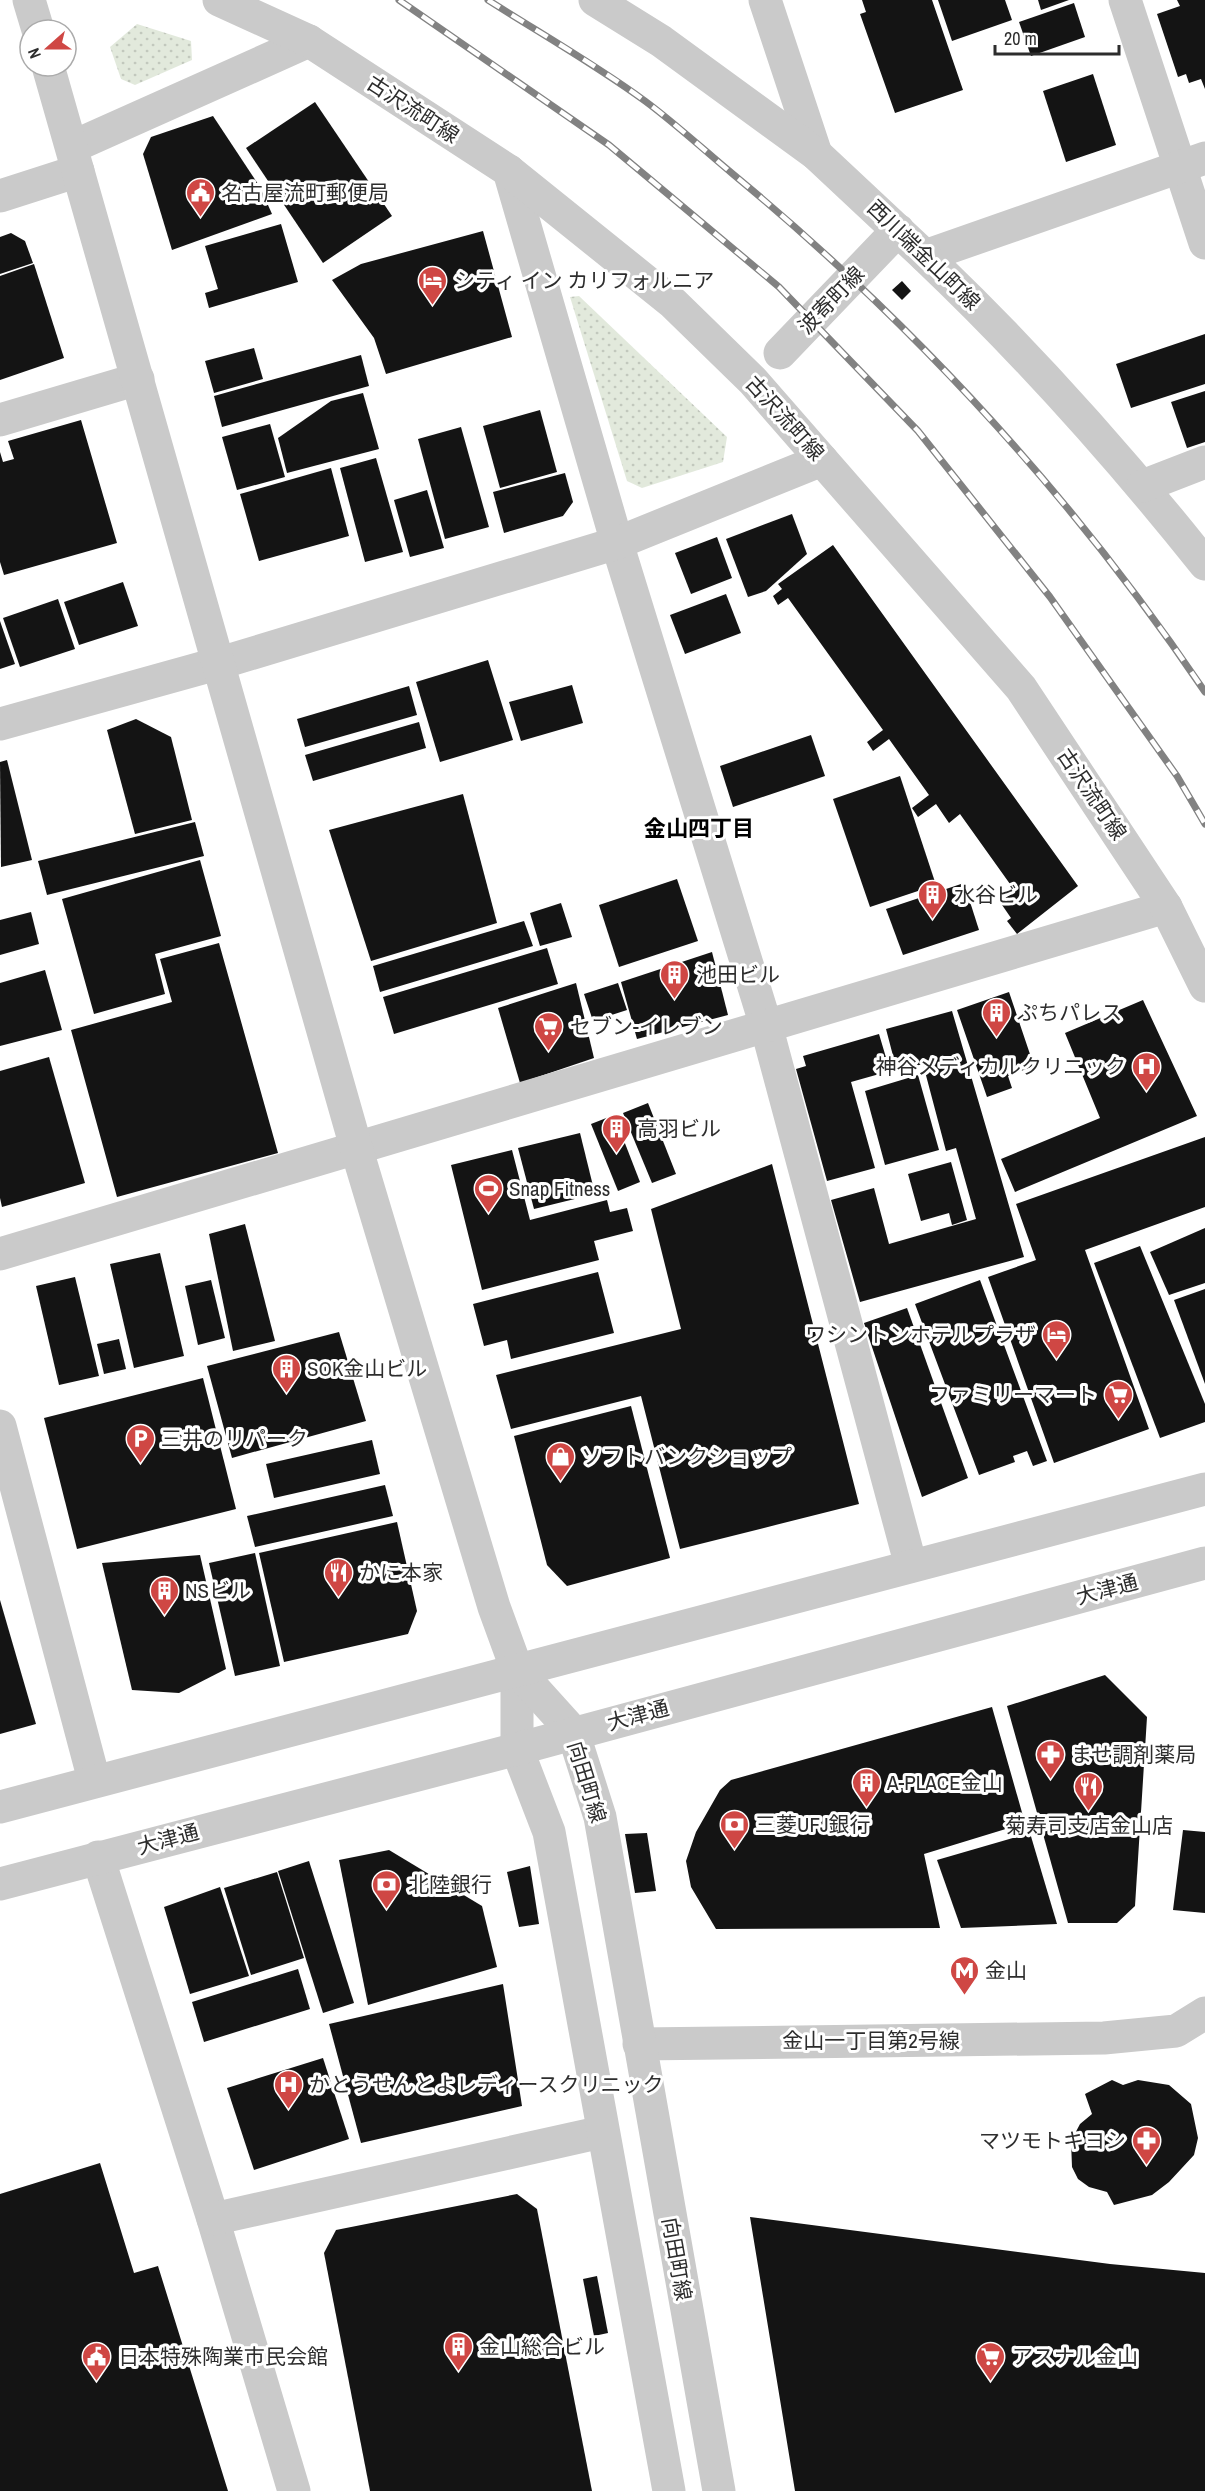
<svg xmlns="http://www.w3.org/2000/svg" width="1205" height="2491" font-family="'Archivo Narrow','Noto Sans JP',sans-serif">
<defs>
<pattern id="park-dots" width="8" height="8" patternUnits="userSpaceOnUse" patternTransform="scale(1.5)"><rect width="8" height="8" fill="#e2e9dc"/><path d="M2 2h.1M6 6h.1" fill="none" stroke="#c2c8bd" stroke-width="1.8" stroke-linecap="round"/></pattern>
</defs>
<rect width="100%" height="100%" fill="#fff"/>
<g fill="url(#park-dots)">
<polygon points="137,24 191,41 192,60 135,85 121,79 110,47"/>
<polygon points="579,296 727,437 723,462 642,488 627,481 570,297"/>
</g>
<g fill="#141414">
<polygon points="862,0 932,0 963,90 895,113 860,14 866,12"/>
<polygon points="938,0 1005,0 1012,20 952,41"/>
<polygon points="1038,0 1069,0 1041,10"/>
<polygon points="1177,0 1205,0 1205,89 1201,79 1189,83 1186,74 1178,77 1157,14 1180,6"/>
<polygon points="1074,3 1085,37 1031,56 1019,22"/>
<polygon points="1093,74 1116,145 1066,162 1043,91"/>
<polygon points="315,102 392,216 323,263 246,148"/>
<polygon points="213,116 260,187 272,214 172,250 143,154 151,137"/>
<polygon points="281,224 298,282 209,308 205,293 218,289 205,246"/>
<polygon points="483,231 512,337 386,374 374,338 332,280 361,264"/>
<polygon points="11,233 25,241 33,263 0,274 0,237"/>
<polygon points="34,264 64,358 0,380 0,276"/>
<polygon points="902,281 911,291 902,300 892,290"/>
<polygon points="1205,334 1205,384 1131,408 1116,364"/>
<polygon points="254,348 263,379 214,393 205,361"/>
<polygon points="361,355 369,386 222,427 214,396"/>
<polygon points="1205,391 1205,442 1187,448 1171,402"/>
<polygon points="363,393 379,449 287,473 278,438 331,401"/>
<polygon points="540,410 557,472 500,488 483,426"/>
<polygon points="81,420 117,543 4,575 0,562 0,452 3,462 14,459 8,441"/>
<polygon points="270,424 285,477 237,490 222,437"/>
<polygon points="461,427 489,527 445,539 418,439"/>
<polygon points="376,458 403,552 365,562 340,468"/>
<polygon points="331,468 349,536 259,561 240,494"/>
<polygon points="565,473 573,502 563,516 504,533 493,492"/>
<polygon points="427,490 444,548 410,557 394,500"/>
<polygon points="792,514 807,554 766,591 748,597 726,539"/>
<polygon points="717,537 732,578 691,594 675,553"/>
<polygon points="833,545 1078,886 1017,934 1007,921 1011,918 1000,902 1015,891 960,814 949,823 936,804 918,817 912,808 929,795 889,739 873,751 867,742 883,730 788,598 778,605 773,596 782,589 778,584"/>
<polygon points="123,582 138,626 79,645 64,602"/>
<polygon points="726,594 741,633 685,654 670,615"/>
<polygon points="58,599 75,649 20,667 3,618"/>
<polygon points="0,621 15,664 0,669"/>
<polygon points="488,660 513,740 440,762 416,682"/>
<polygon points="572,685 583,723 521,741 509,702"/>
<polygon points="409,686 417,715 305,747 297,719"/>
<polygon points="136,719 171,737 192,820 135,834 107,730"/>
<polygon points="419,722 426,748 313,781 305,755"/>
<polygon points="811,735 825,776 733,807 720,766"/>
<polygon points="7,760 32,860 1,867 0,762"/>
<polygon points="900,776 936,885 870,907 833,799"/>
<polygon points="463,794 497,923 371,961 329,830"/>
<polygon points="195,822 204,856 47,895 38,861"/>
<polygon points="200,860 221,936 155,954 165,994 94,1014 62,899"/>
<polygon points="677,879 698,941 619,967 599,905"/>
<polygon points="964,883 979,930 903,955 886,909"/>
<polygon points="561,903 572,937 540,946 530,913"/>
<polygon points="31,912 39,944 0,955 0,920"/>
<polygon points="524,921 533,946 380,992 373,966"/>
<polygon points="219,943 278,1153 117,1197 71,1030 172,1002 160,959"/>
<polygon points="547,948 558,984 394,1034 383,997"/>
<polygon points="712,952 728,1015 637,1039 621,982"/>
<polygon points="45,970 62,1030 0,1046 0,983"/>
<polygon points="576,983 594,1058 520,1083 498,1008"/>
<polygon points="618,983 627,1010 593,1021 584,994"/>
<polygon points="1009,992 1034,1066 1008,1076 1012,1088 987,1097 957,1010"/>
<polygon points="1143,1000 1197,1116 1015,1192 1001,1159 1100,1118 1065,1033"/>
<polygon points="952,1011 1024,1257 860,1302 831,1200 874,1188 889,1244 976,1219 956,1148 946,1151 923,1064 897,1071 886,1029"/>
<polygon points="879,1034 890,1071 851,1082 875,1168 827,1181 796,1069 806,1066 803,1056"/>
<polygon points="49,1057 85,1183 2,1207 0,1198 0,1071"/>
<polygon points="918,1075 939,1150 885,1165 865,1091"/>
<polygon points="648,1103 676,1174 652,1183 623,1113"/>
<polygon points="614,1115 640,1182 618,1191 591,1124"/>
<polygon points="580,1133 595,1194 534,1209 518,1148"/>
<polygon points="1205,1137 1205,1207 1085,1250 1149,1429 1054,1463 988,1277 1036,1260 1016,1204"/>
<polygon points="512,1150 530,1220 607,1200 610,1212 627,1208 633,1231 594,1241 599,1260 482,1290 451,1165"/>
<polygon points="951,1162 967,1220 952,1225 949,1213 921,1221 908,1174"/>
<polygon points="772,1164 859,1504 680,1549 641,1396 511,1429 496,1375 681,1329 651,1209"/>
<polygon points="245,1224 275,1341 233,1351 209,1234"/>
<polygon points="1205,1228 1205,1283 1169,1295 1150,1252"/>
<polygon points="1140,1246 1205,1404 1205,1422 1160,1438 1094,1263"/>
<polygon points="160,1253 184,1356 134,1368 110,1264"/>
<polygon points="598,1272 614,1333 511,1359 507,1340 484,1346 473,1304"/>
<polygon points="75,1277 99,1376 59,1385 36,1286"/>
<polygon points="211,1280 225,1338 198,1345 185,1286"/>
<polygon points="980,1280 1047,1461 1033,1466 1027,1451 1013,1456 1015,1462 979,1475 915,1304"/>
<polygon points="1205,1289 1205,1384 1174,1300"/>
<polygon points="907,1308 968,1478 922,1497 864,1323"/>
<polygon points="339,1332 366,1421 232,1458 207,1366"/>
<polygon points="119,1339 126,1369 104,1374 97,1344"/>
<polygon points="203,1378 236,1509 77,1549 44,1418"/>
<polygon points="631,1406 670,1558 567,1586 547,1565 514,1436"/>
<polygon points="372,1440 380,1474 274,1498 266,1464"/>
<polygon points="385,1485 393,1516 255,1547 247,1516"/>
<polygon points="397,1522 417,1611 408,1634 284,1662 259,1553"/>
<polygon points="255,1553 280,1666 235,1676 209,1563"/>
<polygon points="200,1555 226,1669 179,1693 132,1690 102,1563"/>
<polygon points="0,1600 36,1724 0,1734"/>
<polygon points="1105,1675 1147,1717 1135,1906 1117,1923 1068,1923 1007,1706"/>
<polygon points="992,1707 1025,1823 924,1854 940,1928 716,1929 691,1887 686,1861 696,1832 720,1790 731,1780"/>
<polygon points="1183,1830 1205,1832 1205,1913 1173,1910"/>
<polygon points="647,1833 656,1891 635,1893 625,1834"/>
<polygon points="1030,1833 1057,1924 961,1928 937,1860"/>
<polygon points="389,1850 482,1906 497,1967 368,2005 339,1860"/>
<polygon points="309,1861 354,2003 323,2013 278,1871"/>
<polygon points="530,1866 539,1924 519,1927 507,1872"/>
<polygon points="277,1872 304,1958 251,1975 224,1888"/>
<polygon points="220,1887 249,1976 190,1994 164,1907"/>
<polygon points="298,1969 310,2009 204,2042 192,2002"/>
<polygon points="503,1984 522,2106 361,2143 329,2024"/>
<polygon points="323,2058 349,2139 254,2170 227,2088"/>
<polygon points="1112,2080 1123,2085 1138,2080 1169,2085 1191,2104 1198,2138 1194,2155 1169,2182 1152,2195 1114,2205 1107,2192 1089,2187 1078,2179 1072,2167 1071,2141 1080,2124 1092,2114 1085,2094"/>
<polygon points="100,2163 134,2273 158,2266 228,2491 0,2491 0,2194"/>
<polygon points="517,2194 537,2209 592,2491 370,2491 324,2253 336,2230"/>
<polygon points="750,2217 1110,2264 1205,2273 1205,2491 795,2491"/>
<polygon points="597,2276 608,2333 594,2336 583,2279"/>
</g>
<g fill="none" stroke-linecap="round" stroke-linejoin="round">
<g stroke="#cacaca" stroke-width="33">
<polyline points="765,0 816,154"/>
<polyline points="1125,0 1205,243"/>
<polyline points="72,147 309,41"/>
<path d="M1205 158 925 256C1026 352 1118 455 1205 564"/>
<polyline points="509,171 617,543 767,1029 911,1566"/>
<polyline points="0,196 78,171"/>
<polyline points="780,353 898,230"/>
<polyline points="0,420 138,379"/>
<polyline points="1143,486 1205,462"/>
<polyline points="0,724 220,663 617,543 822,460"/>
<path d="M0 1254C389 1138 779 1026 1166 907"/>
<polyline points="0,1426 94,1780"/>
<polyline points="98,1857 213,2219 294,2491"/>
<polyline points="639,2044 1104,2038 1176,2031 1205,2013"/>
<polyline points="213,2219 602,2132"/>
</g>
<g stroke="#cacaca" stroke-width="33">
<polyline points="29,0 38,30"/>
<polyline points="219,0 309,41 509,171 673,303 753,381 1021,688 1166,907 1205,986"/>
<polyline points="595,0 661,41 816,154 925,256"/>
<polyline points="48,66 356,1147 494,1607 517,1670 517,1749 549,1832 669,2491"/>
<polyline points="517,1670 573,1732 600,1817 719,2491"/>
<polyline points="0,1807 1205,1489"/>
<polyline points="0,1884 517,1749 1205,1563"/>
</g>
<defs>
<g id="rail">
<polyline points="399,0 609,145 779,287 918,431 1050,597 1177,776 1205,824"/>
<path d="M488 0C540 33 596 65 645 101 676 124 705 151 734 175 914 324 1074 498 1205 692"/>
</g>
</defs>
<use href="#rail" stroke="#828282" stroke-width="7"/>
<use href="#rail" stroke="#fff" stroke-width="4.5" stroke-dasharray="14" stroke-linecap="butt"/>
</g>
<defs>
<symbol id="civic-pin" viewBox="-11 -11 22 30"><path d="M0 17L-7.5 6A9.5 9.5 0 1 1 7.5 6Z" fill="#cf4744" stroke="#fff"/><path d="M-.6-6.5H3V-4.5H.6V-3L4-1V1h2V6H-6V1h2V-1L-.6-3ZM-1.2 2.5V6h2.4V2.5Z" fill="#fff"/></symbol>
<symbol id="hotel-pin" viewBox="-11 -11 22 30"><path d="M0 17L-7.5 6A9.5 9.5 0 1 1 7.5 6Z" fill="#cf4744" stroke="#fff"/><path d="M-6-4.5h1.5V1H6V5H4.5V3h-9V5H-6ZM-4 0a1.8 1.8 0 1 1 3.6 0ZM.5 0V-2.5h3Q6-2.5 6 0Z" fill="#fff"/></symbol>
<symbol id="building-pin" viewBox="-11 -11 22 30"><path d="M0 17L-7.5 6A9.5 9.5 0 1 1 7.5 6Z" fill="#cf4744" stroke="#fff"/><path d="M-4-6H4V6H1V3H-1V6H-4ZM-2.5-4.3h1.7v1.8h-1.7ZM.8-4.3h1.7v1.8H.8ZM-2.5-1h1.7V.8h-1.7ZM.8-1h1.7V.8H.8Z" fill="#fff"/></symbol>
<symbol id="supermarket-pin" viewBox="-11 -11 22 30"><path d="M0 17L-7.5 6A9.5 9.5 0 1 1 7.5 6Z" fill="#cf4744" stroke="#fff"/><path d="M-6-5.5h2.5l.6 2H6L4.5 2H-2.5L-4.4-4H-6ZM-1.5 3.2a1.3 1.3 0 1 0 .1 0ZM3 3.2a1.3 1.3 0 1 0 .1 0Z" fill="#fff"/></symbol>
<symbol id="hospital-pin" viewBox="-11 -11 22 30"><path d="M0 17L-7.5 6A9.5 9.5 0 1 1 7.5 6Z" fill="#cf4744" stroke="#fff"/><path d="M-5-5h3v3.5h4V-5h3V5h-3V1.5h-4V5h-3Z" fill="#fff"/></symbol>
<symbol id="stadium-pin" viewBox="-11 -11 22 30"><path d="M0 17L-7.5 6A9.5 9.5 0 1 1 7.5 6Z" fill="#cf4744" stroke="#fff"/><path d="M0-5a6.5 5 0 1 0 0 10a6.5 5 0 1 0 0-10ZM-3.5-1.8h7v3.6h-7Z" fill="#fff"/></symbol>
<symbol id="parking-pin" viewBox="-11 -11 22 30"><path d="M0 17L-7.5 6A9.5 9.5 0 1 1 7.5 6Z" fill="#cf4744" stroke="#fff"/><path d="M-3.5-5.5H1a3.5 3.5 0 0 1 0 7H-1V5.5H-3.5ZM-1-3.4V-.6H.8a1.4 1.4 0 0 0 0-2.8Z" fill="#fff"/></symbol>
<symbol id="shop-pin" viewBox="-11 -11 22 30"><path d="M0 17L-7.5 6A9.5 9.5 0 1 1 7.5 6Z" fill="#cf4744" stroke="#fff"/><path d="M-5-2.5h2.3a2.7 3.5 0 0 1 5.4 0H5L5.5 6h-11ZM-1.5-2.5h3a1.5 2.3 0 0 0-3 0Z" fill="#fff"/></symbol>
<symbol id="restaurant-pin" viewBox="-11 -11 22 30"><path d="M0 17L-7.5 6A9.5 9.5 0 1 1 7.5 6Z" fill="#cf4744" stroke="#fff"/><path d="M-5-6h1v4h1v-4h1v4h1v-4h1v5L-1.5 .5V6h-2V.5L-5-1ZM5-6V6H3V1.5H1.5Q1.5-4 5-6Z" fill="#fff"/></symbol>
<symbol id="pharmacy-pin" viewBox="-11 -11 22 30"><path d="M0 17L-7.5 6A9.5 9.5 0 1 1 7.5 6Z" fill="#cf4744" stroke="#fff"/><path d="M-2-6h4v4h4v4h-4v4h-4v-4h-4v-4h4Z" fill="#fff"/></symbol>
<symbol id="bank-pin" viewBox="-11 -11 22 30"><path d="M0 17L-7.5 6A9.5 9.5 0 1 1 7.5 6Z" fill="#cf4744" stroke="#fff"/><path d="M-6-4H6V4H-6ZM0-2.3a2.3 2.3 0 1 0 0 4.6a2.3 2.3 0 1 0 0-4.6Z" fill="#fff"/></symbol>
<symbol id="metro-pin" viewBox="-11 -11 22 30"><path d="M0 17L-7.5 6A9.5 9.5 0 1 1 7.5 6Z" fill="#cf4744" stroke="#fff"/><path d="M-5.5 5V-5H-3L0 0L3-5H5.5V5H3V-.5L0 4L-3-.5V5Z" fill="#fff"/></symbol>
</defs>
<g fill-rule="evenodd">
<use href="#civic-pin" x="184" y="176" width="33" height="45"/>
<use href="#hotel-pin" x="416" y="264" width="33" height="45"/>
<use href="#building-pin" x="916" y="878" width="33" height="45"/>
<use href="#building-pin" x="658" y="958" width="33" height="45"/>
<use href="#building-pin" x="980" y="996" width="33" height="45"/>
<use href="#supermarket-pin" x="532" y="1010" width="33" height="45"/>
<use href="#hospital-pin" x="1130" y="1050" width="33" height="45"/>
<use href="#building-pin" x="600" y="1112" width="33" height="45"/>
<use href="#stadium-pin" x="472" y="1172" width="33" height="45"/>
<use href="#hotel-pin" x="1040" y="1318" width="33" height="45"/>
<use href="#building-pin" x="270" y="1352" width="33" height="45"/>
<use href="#supermarket-pin" x="1102" y="1378" width="33" height="45"/>
<use href="#parking-pin" x="124" y="1422" width="33" height="45"/>
<use href="#shop-pin" x="544" y="1440" width="33" height="45"/>
<use href="#restaurant-pin" x="322" y="1556" width="33" height="45"/>
<use href="#building-pin" x="148" y="1574" width="33" height="45"/>
<use href="#pharmacy-pin" x="1034" y="1738" width="33" height="45"/>
<use href="#building-pin" x="850" y="1766" width="33" height="45"/>
<use href="#restaurant-pin" x="1072" y="1770" width="33" height="45"/>
<use href="#bank-pin" x="718" y="1808" width="33" height="45"/>
<use href="#bank-pin" x="370" y="1868" width="33" height="45"/>
<use href="#metro-pin" x="948" y="1954" width="33" height="45"/>
<use href="#hospital-pin" x="272" y="2068" width="33" height="45"/>
<use href="#pharmacy-pin" x="1130" y="2124" width="33" height="45"/>
<use href="#building-pin" x="442" y="2330" width="33" height="45"/>
<use href="#civic-pin" x="80" y="2340" width="33" height="45"/>
<use href="#supermarket-pin" x="974" y="2340" width="33" height="45"/>
</g>
<g text-anchor="middle" dominant-baseline="central" stroke-width="6" stroke-linejoin="round" paint-order="stroke">
<g font-size="21" fill="#2d2d2d" stroke="#fff">
<text transform="translate(413 109) rotate(33)">古沢流町線</text>
<text transform="translate(924 255) rotate(44)">西川端金山町線</text>
<text transform="translate(831 300) rotate(-46)">波寄町線</text>
<text transform="translate(785 418) rotate(48)">古沢流町線</text>
<text transform="translate(1092 794) rotate(56)">古沢流町線</text>
<text transform="translate(1107 1589) rotate(-15)">大津通</text>
<text transform="translate(638 1715) rotate(-15)">大津通</text>
<text transform="translate(587 1782) rotate(73)">向田町線</text>
<text transform="translate(168 1839) rotate(-15)">大津通</text>
<text x="871" y="2040">金山一丁目第2号線</text>
<text transform="translate(677 2259) rotate(80)">向田町線</text>
</g>
<g font-size="21" fill="#2d2d2d" stroke="#fff" text-anchor="start">
<text x="221" y="192">名古屋流町郵便局</text>
<text x="454" y="280">シティ イン カリフォルニア</text>
<text x="954" y="894">水谷ビル</text>
<text x="696" y="974">池田ビル</text>
<text x="1017" y="1012">ぷちパレス</text>
<text x="570" y="1026">セブン-イレブン</text>
<text x="1126" y="1066" text-anchor="end">神谷メディカルクリニック</text>
<text x="637" y="1128">高羽ビル</text>
<text x="509" y="1188">Snap Fitness</text>
<text x="1036" y="1334" text-anchor="end">ワシントンホテルプラザ</text>
<text x="307" y="1368">SOK金山ビル</text>
<text x="1097" y="1394" text-anchor="end">ファミリーマート</text>
<text x="161" y="1438">三井のリパーク</text>
<text x="581" y="1456">ソフトバンクショップ</text>
<text x="359" y="1572">かに本家</text>
<text x="185" y="1590">NSビル</text>
<text x="1071" y="1754">ませ調剤薬局</text>
<text x="887" y="1782">A-PLACE金山</text>
<text x="755" y="1824">三菱UFJ銀行</text>
<text x="1089" y="1825" text-anchor="middle">菊寿司支店金山店</text>
<text x="408" y="1884">北陸銀行</text>
<text x="985" y="1970">金山</text>
<text x="309" y="2084">かとうせんとよレディースクリニック</text>
<text x="1126" y="2140" text-anchor="end">マツモトキヨシ</text>
<text x="479" y="2346">金山総合ビル</text>
<text x="118" y="2356">日本特殊陶業市民会館</text>
<text x="1012" y="2356">アスナル金山</text>
</g>
<g font-size="22" font-weight="bold" fill="#000" stroke="#fff">
<text x="699" y="828">金山四丁目</text>
</g>
</g>
<g transform="translate(48 48) rotate(249)"><circle r="28" fill="#ffffff" stroke="#ababab" stroke-width="1.5"/>
<path d="M0-4.5L10 22L0 15L-10 22Z" fill="#cf4744"/>
<text y="-9" font-size="16" font-weight="bold" text-anchor="middle" fill="#2d2d2d">N</text>
</g>
<path d="M995 45v9h124v-9" fill="none" stroke="#2d2d2d" stroke-width="3"/>
<text x="1004" y="45" font-size="18" fill="#2d2d2d" stroke="#ffffff" stroke-width="4.5" paint-order="stroke">20 m</text>
</svg>
